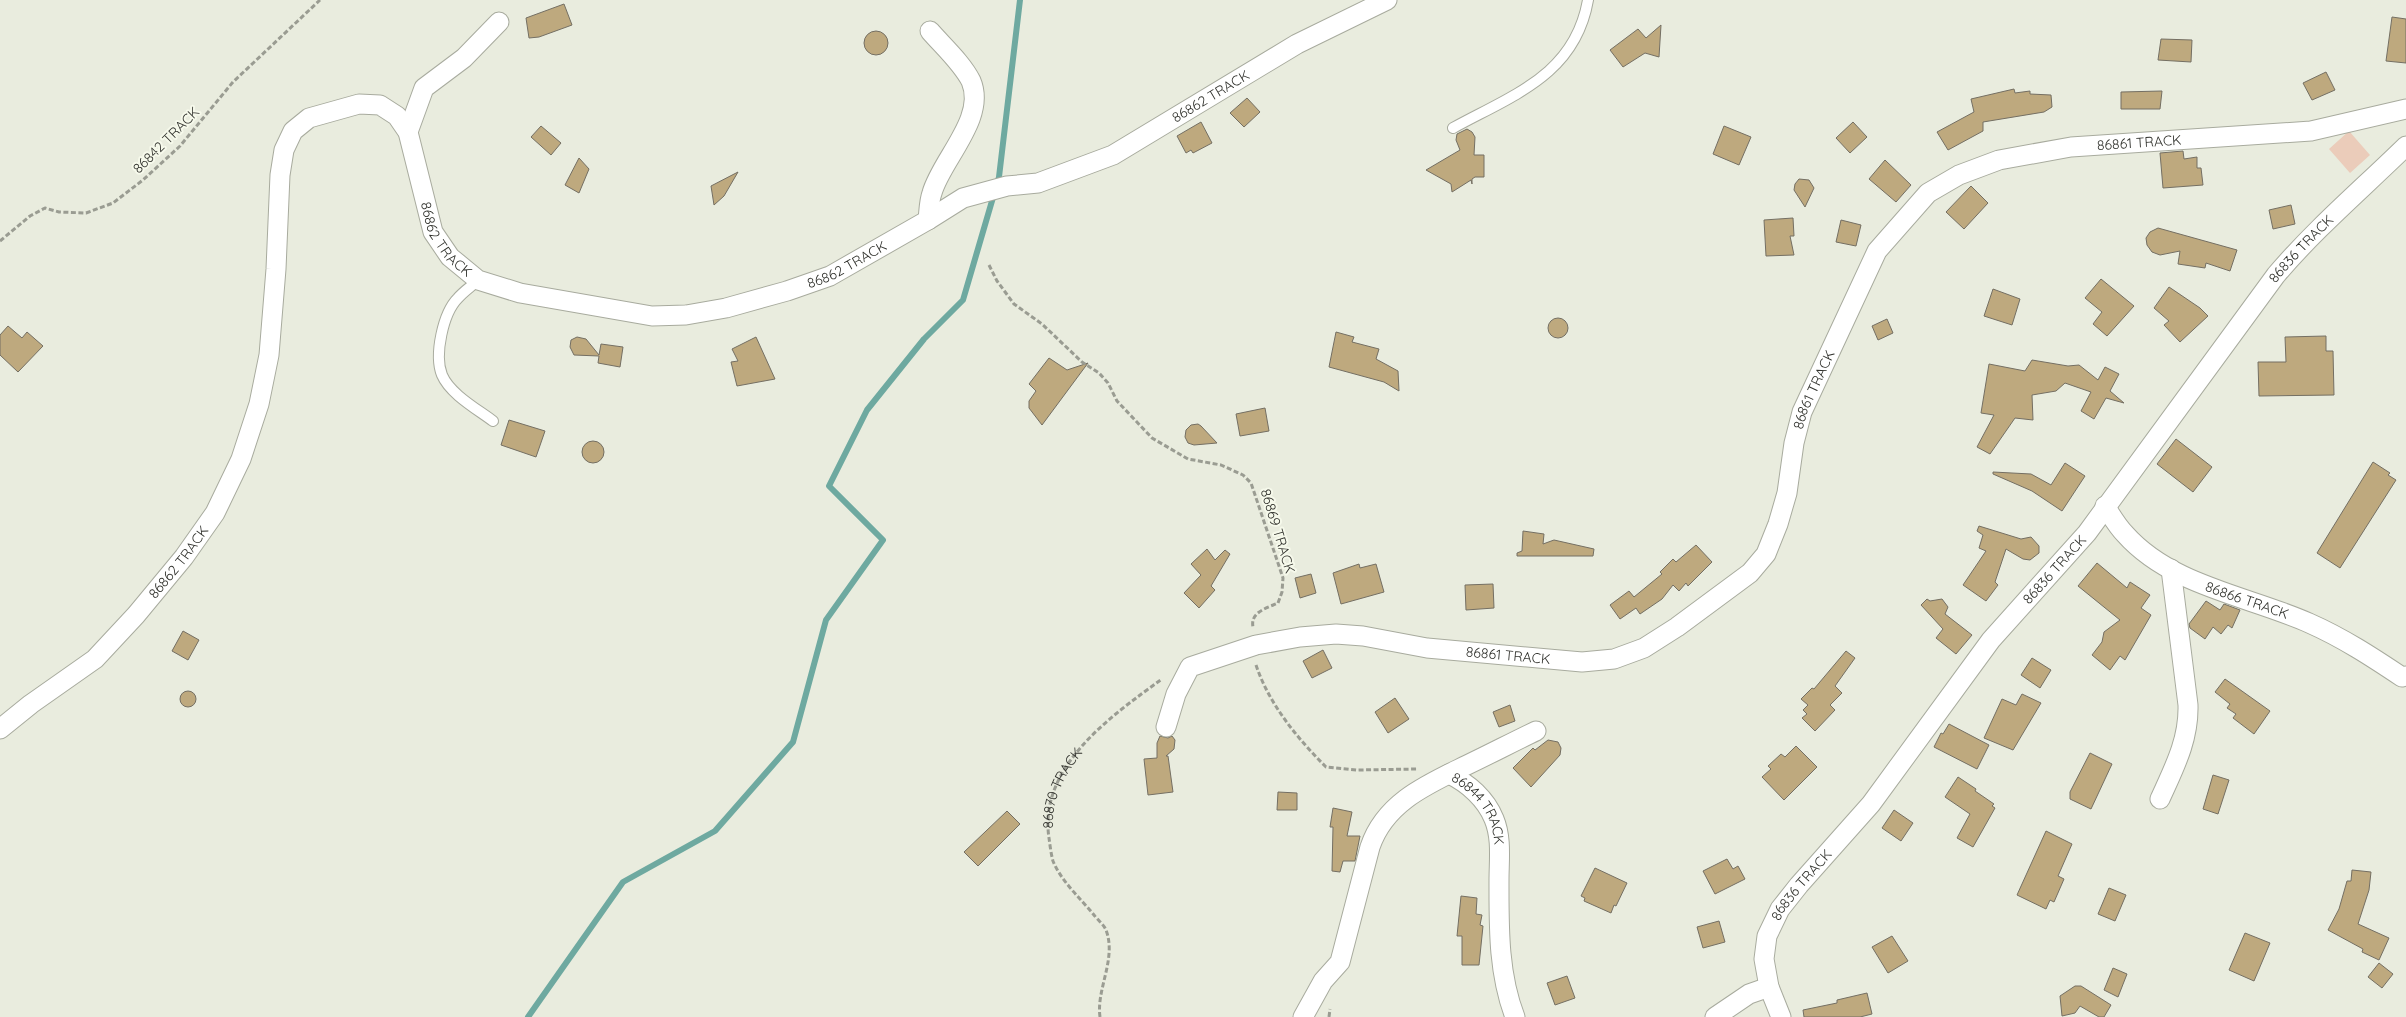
<svg xmlns="http://www.w3.org/2000/svg" width="2406" height="1017" font-family="Quicksand,sans-serif">
<rect width="100%" height="100%" fill="#e9ecde"/>
<polygon fill="#ebccba" points="2349,131 2370,155 2350,173 2329,149"/>
<g fill="none" stroke-linecap="round" stroke-linejoin="round">
<polyline stroke="#6ea9a0" stroke-width="6" points="528,1017 623,882 715,831 793,742 826,620 883,540 829,486 867,410 924,339 963,300 999,177 1020,0"/>
</g>
<g fill="#bea97e" stroke="#746f63">
<polygon points="564,4 572,25 539,37 529,38 526,18"/>
<polygon points="2392,17 2406,19 2406,63 2386,61"/>
<polygon points="1661,25 1659,57 1645,53 1623,67 1610,50 1638,29 1646,38"/>
<circle cx="876" cy="43" r="12"/>
<polygon points="2161,39 2192,40 2191,62 2158,60"/>
<polygon points="2326,72 2335,90 2312,100 2303,83"/>
<polygon points="2014,89 2015,93 2030,91 2030,94 2051,95 2052,107 2044,112 1983,122 1983,131 1948,150 1937,132 1974,112 1971,99"/>
<polygon points="2162,91 2160,109 2121,109 2121,92"/>
<polygon points="1247,98 1260,112 1244,127 1230,113"/>
<polygon points="1201,122 1212,143 1193,153 1191,150 1186,153 1177,136"/>
<polygon points="1853,122 1867,137 1850,153 1836,138"/>
<polygon points="541,126 561,143 551,155 531,137"/>
<polygon points="1724,126 1751,137 1739,165 1713,154"/>
<polygon points="1467,129 1472,132 1475,137 1474,155 1484,155 1484,177 1475,177 1472,179 1472,184 1471,180 1452,192 1451,184 1426,170 1460,150 1456,140 1457,134"/>
<polygon points="2183,151 2184,159 2197,157 2197,168 2201,168 2203,185 2163,188 2160,153"/>
<polygon points="579,158 589,169 579,193 565,185"/>
<polygon points="1885,160 1911,185 1896,202 1869,179"/>
<polygon points="738,172 724,196 714,205 711,186"/>
<polygon points="1799,179 1809,180 1814,188 1805,207 1794,190 1795,184"/>
<polygon points="1971,186 1988,203 1964,229 1946,212"/>
<polygon points="2291,205 2295,224 2273,229 2269,210"/>
<polygon points="1793,218 1794,236 1790,236 1794,255 1766,256 1764,220"/>
<polygon points="1841,220 1861,225 1856,246 1836,242"/>
<polygon points="2158,228 2237,250 2230,271 2206,263 2205,268 2178,264 2180,251 2160,255 2152,252 2147,245 2146,238 2150,232"/>
<polygon points="2101,279 2134,306 2107,336 2093,324 2102,312 2085,298"/>
<polygon points="2169,287 2200,308 2208,316 2180,342 2164,325 2169,321 2154,308"/>
<polygon points="1993,289 2020,299 2012,325 1984,316"/>
<circle cx="1558" cy="328" r="10"/>
<polygon points="1887,319 1893,333 1878,340 1872,326"/>
<polygon points="8,326 22,338 27,332 43,346 18,372 0,355 0,335"/>
<polygon points="1336,332 1354,337 1352,342 1379,349 1376,359 1398,371 1399,391 1384,382 1329,367"/>
<polygon points="2326,336 2326,351 2333,351 2334,395 2259,396 2258,362 2286,362 2285,337"/>
<polygon points="577,337 586,339 599,355 601,344 623,347 620,367 598,363 599,356 574,355 570,347 571,340"/>
<polygon points="756,337 775,379 737,386 731,362 738,361 732,349"/>
<polygon points="1049,358 1067,370 1088,363 1042,425 1029,408 1029,401 1036,391 1029,384"/>
<polygon points="2032,360 2068,366 2079,365 2098,380 2105,367 2119,374 2110,391 2124,403 2106,398 2094,419 2081,411 2091,392 2065,383 2056,391 2032,395 2033,420 2015,418 1990,454 1977,447 1994,415 1981,413 1989,364 2025,371"/>
<polygon points="1265,408 1269,431 1240,436 1236,414"/>
<polygon points="509,420 545,431 536,457 501,445"/>
<polygon points="1198,424 1201,426 1217,443 1194,445 1188,443 1185,437 1186,430 1191,425"/>
<polygon points="2176,439 2212,467 2193,492 2157,464"/>
<circle cx="593" cy="452" r="11"/>
<polygon points="2373,462 2390,473 2388,475 2396,480 2340,568 2317,553"/>
<polygon points="2065,463 2085,476 2062,511 2032,491 1993,474 1993,472 2031,474 2051,485"/>
<polygon points="1979,526 2021,539 2031,537 2039,546 2039,553 2030,560 2023,559 2006,549 1995,582 1998,585 1986,601 1963,585 1986,551 1979,548 1983,535 1977,531"/>
<polygon points="1523,531 1544,534 1543,544 1554,540 1594,549 1593,556 1517,556 1517,553 1522,551"/>
<polygon points="1696,545 1712,562 1688,586 1686,583 1679,591 1673,585 1662,599 1640,614 1636,608 1620,619 1610,605 1629,591 1634,597 1662,574 1660,572 1673,559 1676,562"/>
<polygon points="1207,549 1215,560 1225,550 1230,554 1211,586 1215,590 1199,608 1184,593 1201,575 1191,564"/>
<polygon points="2097,563 2127,588 2130,582 2150,595 2141,608 2151,615 2125,660 2120,656 2110,670 2092,655 2102,642 2104,632 2120,620 2078,586"/>
<polygon points="1359,564 1360,568 1376,564 1384,592 1341,604 1333,573"/>
<polygon points="1311,574 1316,593 1300,598 1295,578"/>
<polygon points="1493,584 1494,608 1466,610 1465,585"/>
<polygon points="1927,599 1930,601 1942,599 1948,607 1945,614 1972,635 1956,654 1936,638 1943,629 1921,605"/>
<polygon points="2206,601 2220,610 2224,604 2240,610 2232,628 2228,625 2221,634 2213,627 2205,639 2190,628 2189,624"/>
<polygon points="183,631 199,640 188,660 172,651"/>
<polygon points="1323,650 1332,668 1312,678 1303,661"/>
<polygon points="1846,651 1855,658 1835,686 1842,693 1830,705 1835,710 1815,731 1802,718 1807,714 1803,710 1808,705 1801,699 1812,688 1814,689"/>
<polygon points="2032,658 2051,670 2040,688 2021,675"/>
<polygon points="2225,679 2270,711 2254,734 2233,718 2236,714 2227,708 2230,704 2215,692"/>
<circle cx="188" cy="699" r="8"/>
<polygon points="2022,694 2041,703 2013,750 1984,738 2002,699 2016,705"/>
<polygon points="1395,698 1409,719 1388,733 1375,712"/>
<polygon points="1510,705 1515,721 1499,727 1493,712"/>
<polygon points="1949,724 1989,745 1977,769 1934,747 1941,733 1943,734"/>
<polygon points="1160,736 1168,738 1172,736 1175,740 1174,749 1166,756 1168,756 1173,792 1148,795 1144,759 1157,758 1157,743"/>
<polygon points="1548,740 1558,742 1561,748 1560,755 1531,787 1513,768 1533,748 1535,750"/>
<polygon points="1796,746 1817,767 1784,800 1762,777 1771,769 1768,766 1781,754 1785,757"/>
<polygon points="2090,753 2112,764 2091,809 2070,799 2070,792"/>
<polygon points="2213,775 2229,780 2218,814 2203,809"/>
<polygon points="1958,777 1976,789 1975,791 1994,804 1992,806 1995,808 1973,847 1957,838 1970,814 1945,797"/>
<polygon points="1278,792 1297,793 1297,810 1277,810"/>
<polygon points="1333,808 1352,812 1347,836 1360,836 1355,861 1343,861 1340,872 1332,871 1333,827 1330,827"/>
<polygon points="1894,810 1913,823 1901,841 1882,828"/>
<polygon points="1007,811 1020,824 978,866 964,852"/>
<polygon points="2046,831 2072,844 2058,876 2064,879 2054,902 2050,900 2046,909 2017,895"/>
<polygon points="1727,859 1733,869 1738,866 1745,879 1715,894 1703,871"/>
<polygon points="1595,868 1627,883 1616,906 1614,905 1611,913 1584,901 1585,898 1581,896"/>
<polygon points="2352,870 2371,872 2369,890 2358,924 2389,938 2379,960 2362,952 2363,949 2328,930 2339,909 2347,881 2351,881"/>
<polygon points="2109,888 2126,895 2115,921 2098,914"/>
<polygon points="1461,896 1477,898 1476,914 1482,915 1480,925 1483,926 1479,965 1462,965 1462,936 1457,936"/>
<polygon points="1719,921 1725,942 1703,948 1697,927"/>
<polygon points="2245,933 2270,943 2254,981 2229,970"/>
<polygon points="1892,936 1908,961 1888,973 1872,947"/>
<polygon points="2379,963 2393,974 2382,988 2368,977"/>
<polygon points="2113,968 2127,974 2118,997 2104,990"/>
<polygon points="1567,976 1575,998 1555,1005 1547,983"/>
<polygon points="2075,986 2081,986 2111,1005 2104,1017 2099,1017 2080,1006 2075,1013 2062,1016 2060,996"/>
<polygon points="1867,993 1872,1014 1860,1017 1804,1017 1803,1010 1837,1003 1837,1000"/>
</g>
<g fill="none" stroke-linecap="round" stroke-linejoin="round">
<defs>
<g id="lane">
<path d="M1453 128C1513 95 1575 75 1588 0"/>
<path d="M478 280C472 286 464 291 458 298 443 313 434 355 442 375 450 394 477 409 493 421"/>
</g>
<g id="street">
<polyline points="408,132 424,88 464,58 499,22"/>
<path d="M928 220C929 211 929 201 932 193 941 160 987 118 971 81 962 63 943 46 930 31"/>
<path id="s2" d="M2105 506C2111 515 2117 526 2125 534 2171 586 2249 596 2309 623 2343 638 2372 657 2402 677L2406 676"/>
<path id="s3" d="M1166 727 1176 694 1190 667 1256 645 1300 637 1336 634 1363 636 1427 648 1582 662 1614 659 1644 648 1677 627 1750 573 1766 554 1778 524 1787 493 1794 443 1802 412 1877 251 1928 193 1959 175 1999 160 2071 147 2311 131 2406 109"/>
<path id="s4" d="M0 729 31 704 95 659 136 615 184 557 215 513 241 459 259 404 269 355 276 269 280 175 284 150 293 131 309 118 359 104 380 105 397 116 408 132 433 232 450 257 478 280 520 293 652 316 686 315 726 308 787 291 830 276 928 220 963 198 1007 186 1038 183 1113 155 1297 44 1387 0"/>
<path id="s5" d="M1449 774C1468 783 1486 799 1494 819 1502 838 1499 860 1499 880 1499 926 1498 973 1515 1017"/>
<path d="M2160 799C2174 768 2189 740 2188 705L2171 569"/>
<path d="M1303 1017 1323 981 1340 962 1370 847C1385 802 1428 784 1467 765 1490 754 1513 742 1536 731"/>
<polyline points="1715,1017 1749,994 1769,987"/>
<path id="s6" d="M1781 1017 1769 987 1764 959 1767 936 1780 909 1799 885 1871 804 1991 640 2087 533 2276 275C2315 229 2362 189 2406 146"/>
</g>
</defs>
<use href="#lane" stroke="#a8ab9e" stroke-width="12"/>
<use href="#street" stroke="#a8ab9e" stroke-width="21"/>
<g stroke="#9a9c92" stroke-width="3" stroke-dasharray="5 2.5" stroke-linecap="butt">
<polyline points="0,241 30,216 45,208 59,212 86,213 113,203 143,180 180,146 233,82 320,0"/>
<path d="M989 265 997 281 1014 304 1042 324 1082 362 1099 373 1108 383 1117 401 1152 438 1188 459 1221 465 1243 475 1251 483 1283 578 1282 592 1278 603C1267 608 1250 612 1253 627"/>
<path d="M1256 665C1269 704 1297 738 1326 767L1357 770 1417 769"/>
<path id="s1" d="M1100 1017C1096 989 1117 959 1106 930 1104 925 1098 920 1094 915 1081 899 1061 881 1053 861 1051 854 1050 845 1049 838 1038 767 1111 716 1162 679"/>
<polyline points="1329,1017 1330,1009"/>
</g>
<use href="#lane" stroke="#fff" stroke-width="10"/>
<use href="#street" stroke="#fff" stroke-width="19"/>
</g>
<g text-anchor="middle" dominant-baseline="central" stroke-width="4" stroke-linejoin="round" paint-order="stroke">
<g font-size="14" fill="#30312c" stroke="#f6f9eb">
<text stroke="none"><textPath href="#s4" startOffset="1791">86862 TRACK</textPath></text>
<text transform="translate(166 140) rotate(-45)">86842 TRACK</text>
<text stroke="none"><textPath href="#s3" startOffset="1304">86861 TRACK</textPath></text>
<text stroke="none"><textPath href="#s4" startOffset="951">86862 TRACK</textPath></text>
<text stroke="none"><textPath href="#s6" startOffset="956">86836 TRACK</textPath></text>
<text stroke="none"><textPath href="#s4" startOffset="1386">86862 TRACK</textPath></text>
<text stroke="none"><textPath href="#s3" startOffset="854">86861 TRACK</textPath></text>
<text transform="translate(1278 531) rotate(73)">86869 TRACK</text>
<text stroke="none"><textPath href="#s4" startOffset="246">86862 TRACK</textPath></text>
<text stroke="none"><textPath href="#s6" startOffset="551">86836 TRACK</textPath></text>
<text stroke="none"><textPath href="#s2" startOffset="175">86866 TRACK</textPath></text>
<text stroke="none"><textPath href="#s3" startOffset="389">86861 TRACK</textPath></text>
<text stroke="none"><textPath href="#s1" startOffset="252">86870 TRACK</textPath></text>
<text stroke="none"><textPath href="#s5" startOffset="48">86844 TRACK</textPath></text>
<text stroke="none"><textPath href="#s6" startOffset="146">86836 TRACK</textPath></text>
</g>
</g>
</svg>
